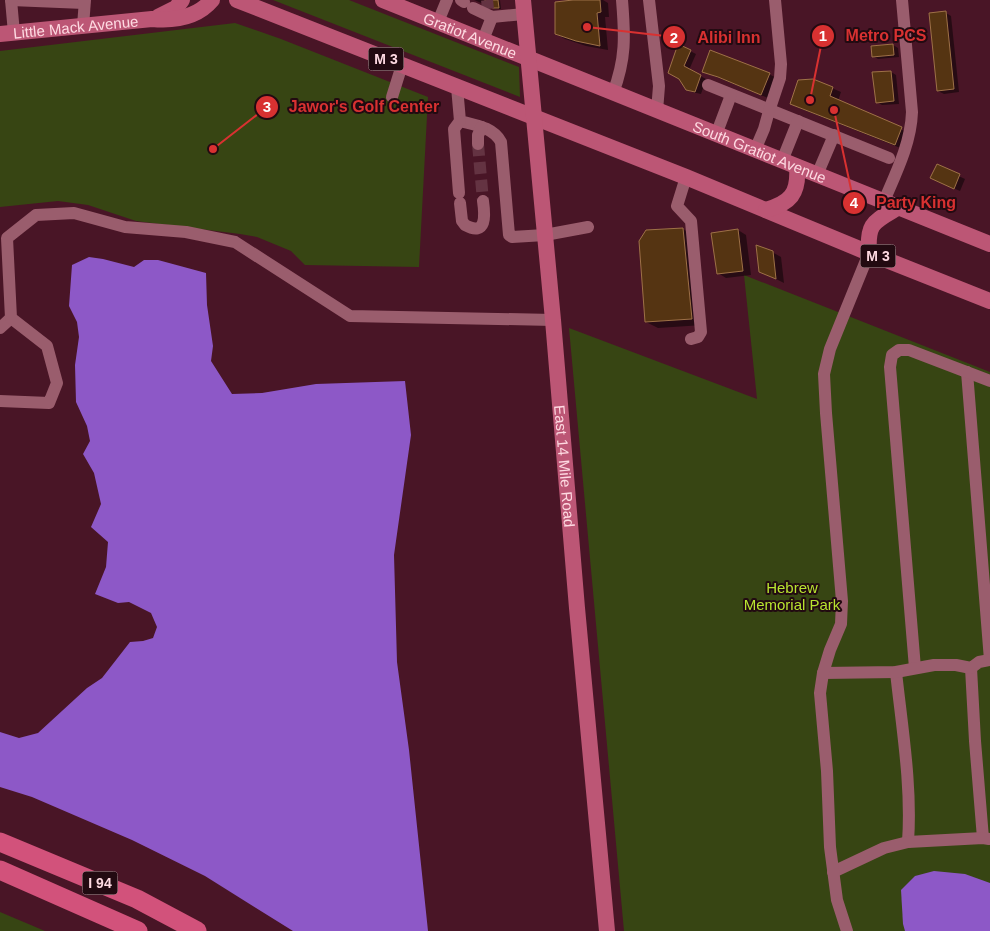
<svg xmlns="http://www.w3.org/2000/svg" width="990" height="931" font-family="Helvetica,sans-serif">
<rect width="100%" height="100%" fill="#491526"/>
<g fill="#374513">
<polygon points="273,0 349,0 519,67 520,97"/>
<polygon points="235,23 281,39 428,97 419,267 305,265 291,251 257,237 240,234 136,221 88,205 58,201 0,207 0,51"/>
<polygon points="744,275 990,372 990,931 624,931 569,328 757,399"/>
<polygon points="0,912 45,931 0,931"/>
</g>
<g fill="#8d58c7">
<polygon points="89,257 103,259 134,267 144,260 158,260 206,273 207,305 213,346 211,361 232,394 262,393 316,384 405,381 411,435 394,555 397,662 409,750 428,931 293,931 205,876 132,840 32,797 0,787 0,732 19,738 38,733 87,688 102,678 130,642 143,641 153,638 157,627 151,613 129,602 118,603 95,594 106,567 108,542 91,527 101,504 94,473 83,454 90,441 87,426 76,402 75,365 79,337 77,322 69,306 72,265"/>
<polygon points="934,871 965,874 990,883 990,931 905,931 903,924 901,890 915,876"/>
</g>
<g fill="#0007">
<polygon points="474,0 500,0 501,9 496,9"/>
<polygon points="580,0 603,0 608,3 609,17 605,17 608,50 586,46 565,39 556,34"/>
<polygon points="946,13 951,16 959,92 944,94 938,91"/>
<polygon points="893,45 898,48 899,57 878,59 873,56"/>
<polygon points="690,51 696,54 689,70 706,79 701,94 692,92 686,89 680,78 670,72"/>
<polygon points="704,72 769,74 776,78 768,98"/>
<polygon points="891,72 896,75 899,104 882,105 877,102"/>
<polygon points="813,80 841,92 838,101 909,133 903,149 799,108 791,103"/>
<polygon points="937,166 965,179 960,191 937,181"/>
<polygon points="683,229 695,236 703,325 658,328 646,322 647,232"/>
<polygon points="738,230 746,235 751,275 726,278 718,273"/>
<polygon points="772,252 781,257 784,283 760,271"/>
</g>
<g fill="#553412" stroke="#9e7147">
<polygon points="485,0 498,0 499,8 493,8 485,5"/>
<polygon points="573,0 600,0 601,12 597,13 600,46 576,41 555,34 555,2"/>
<polygon points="946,11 954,89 937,91 929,13"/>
<polygon points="678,44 691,50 684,66 701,75 695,92 686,90 679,79 668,73"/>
<polygon points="893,44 894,55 872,57 871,46"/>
<polygon points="710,50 770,73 761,95 718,77 702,72"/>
<polygon points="891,71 894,101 876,103 872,72"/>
<polygon points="813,79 833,87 830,96 902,127 895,145 790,104 798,80"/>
<polygon points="937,164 960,174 954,189 930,178"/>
<polygon points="683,228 692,319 645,322 639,241 646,230"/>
<polygon points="738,229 743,271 717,274 711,233"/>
<polygon points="756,245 773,251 776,279 759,272"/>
</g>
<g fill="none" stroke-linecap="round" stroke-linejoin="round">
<g stroke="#643342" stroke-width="12" stroke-dasharray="12 6" stroke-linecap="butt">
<polyline points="487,0 488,9"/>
<polyline points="478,144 483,201"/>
</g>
<g stroke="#9a5d6d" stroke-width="12">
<polyline points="11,0 84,3"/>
<polyline points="11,0 14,33"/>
<polyline points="461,0 464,2"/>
<polyline points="649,0 659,86 657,111"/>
<polyline points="473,8 492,17 524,14"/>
<polyline points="438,22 447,0"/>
<polyline points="83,26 85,0"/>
<polyline points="483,40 492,17"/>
<polyline points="708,85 889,158"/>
<path d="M457 87 460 121C475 125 493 127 501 142L509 235 512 237 545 235 588 227"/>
<path d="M613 93C626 59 625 36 622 0"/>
<polyline points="392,97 402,65"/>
<polyline points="716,135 731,95"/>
<polyline points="478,144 478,135 482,127"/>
<polyline points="755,150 764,129 769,111 780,78 781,64 775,0"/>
<polyline points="782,161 798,121"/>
<polyline points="817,175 834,135"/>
<polyline points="686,177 677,206 691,221 701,332 698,337 691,339"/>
<polyline points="459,193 454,129 460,121"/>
<path d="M884 201C896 173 911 143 912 112L902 0"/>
<path d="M460 203 462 221 465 225C487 237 485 215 483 201"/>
<polyline points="0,328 11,318"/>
<polyline points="967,372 990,660"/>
<polyline points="0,401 49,403 57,383 47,346 11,318 7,238 36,215 74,213 125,227 186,232 235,242 350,316 553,320"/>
<polyline points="915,668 890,367 892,355 899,350 909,350 990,381"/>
<polyline points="971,668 975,741 983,838"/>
<path d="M896 672C902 728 912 786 908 842"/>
<polyline points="823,673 896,672 934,665 956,665 971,668 979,662 990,660"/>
<polyline points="833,872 884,848 908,842 983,838 989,839"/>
<polyline points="847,931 837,900 830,847 827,771 820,693 823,673 830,650 841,624 842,601 826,413 824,374 830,349 869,253"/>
</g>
<g stroke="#bc5675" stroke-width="16">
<polyline points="237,0 686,177 869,253 990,301"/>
<path id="s1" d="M383 0 990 244"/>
<path id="s2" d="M523 0 553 320 577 608 607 931"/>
<polyline points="158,17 176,8 182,0"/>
<path id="s3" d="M0 34 152 19C174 21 197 18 212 0"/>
<path d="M766 210C790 203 799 194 797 167"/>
<path d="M869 253C867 222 874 222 899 207"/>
</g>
<g stroke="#d2527b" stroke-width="19">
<polyline points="0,842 137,899 197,931"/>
<polyline points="0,870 138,931"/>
</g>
</g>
<g text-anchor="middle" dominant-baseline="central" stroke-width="4" stroke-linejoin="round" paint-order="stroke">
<g fill="#220a11" stroke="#bc9ca3" stroke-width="1">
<rect x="368.5" y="47.5" width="35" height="23" rx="4"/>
<rect x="860.5" y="244.5" width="35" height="23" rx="4"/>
<rect x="82.5" y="871.5" width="35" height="23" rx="4"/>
</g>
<g font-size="14" font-weight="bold" fill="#fedae2">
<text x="386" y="59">M 3</text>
<text x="878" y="256">M 3</text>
<text x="100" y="883">I 94</text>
</g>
<g font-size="15" fill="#fedae2" stroke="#220a11">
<text stroke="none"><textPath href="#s3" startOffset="76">Little Mack Avenue</textPath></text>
<text stroke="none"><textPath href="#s1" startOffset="94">Gratiot Avenue</textPath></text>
<text stroke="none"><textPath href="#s1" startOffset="406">South Gratiot Avenue</textPath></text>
<text stroke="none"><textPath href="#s2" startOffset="468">East 14 Mile Road</textPath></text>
</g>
<g font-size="15" fill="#b8e430" stroke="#220a11">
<text x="792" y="587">Hebrew<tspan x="792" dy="17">Memorial Park</tspan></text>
</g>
</g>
<path fill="none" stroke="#d83131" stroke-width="2" d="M810 100L823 36M587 27L674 37M213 149L267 107M834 110L854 203"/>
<g fill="#d83131" stroke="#220a11" stroke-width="2">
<circle cx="810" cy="100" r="5"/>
<circle cx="587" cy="27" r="5"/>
<circle cx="213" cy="149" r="5"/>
<circle cx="834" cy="110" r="5"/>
<circle cx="823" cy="36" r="12"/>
<circle cx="674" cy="37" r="12"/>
<circle cx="267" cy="107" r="12"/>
<circle cx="854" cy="203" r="12"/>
</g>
<g font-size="15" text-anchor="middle" font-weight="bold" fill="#fff">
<text x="823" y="41">1</text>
<text x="674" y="43">2</text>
<text x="267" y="112">3</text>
<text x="854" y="208">4</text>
</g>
<g font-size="16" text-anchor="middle" font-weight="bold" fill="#d83131" stroke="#220a11" stroke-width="4" stroke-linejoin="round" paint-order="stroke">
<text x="886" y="41">Metro PCS</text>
<text x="729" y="43">Alibi Inn</text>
<text x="364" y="112">Jawor's Golf Center</text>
<text x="916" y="208">Party King</text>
</g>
</svg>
